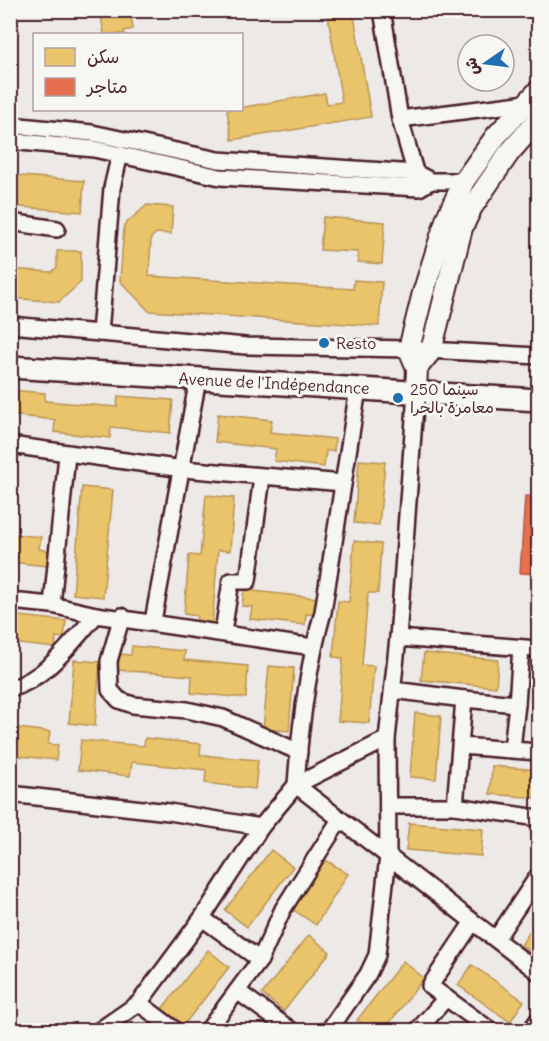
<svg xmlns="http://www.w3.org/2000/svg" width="549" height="1041" font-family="Delius,'Playpen Sans Arabic',sans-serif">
<rect width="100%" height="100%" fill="#ece9e6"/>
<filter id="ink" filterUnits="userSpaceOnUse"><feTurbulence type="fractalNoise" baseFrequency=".0167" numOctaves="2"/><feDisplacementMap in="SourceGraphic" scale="12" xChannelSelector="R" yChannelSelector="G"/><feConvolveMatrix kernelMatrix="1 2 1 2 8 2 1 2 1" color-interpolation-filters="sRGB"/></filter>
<g filter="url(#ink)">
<g fill="#e9c46a" stroke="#b99257" stroke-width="1.5">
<polygon points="100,10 130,10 133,29 124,31 125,34 104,34"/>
<polygon points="327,10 353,10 371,117 232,140 227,110 325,93 327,104 342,102"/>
<polygon points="10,175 84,181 82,212 10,206"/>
<polygon points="147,205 173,207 171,234 156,233 151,238 149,276 353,289 354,280 382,282 379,326 149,311 120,281 124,225"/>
<polygon points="323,217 385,222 382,264 358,262 358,252 320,250"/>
<polygon points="57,251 81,251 81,282 59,302 10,298 10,269 52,272 57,267"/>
<polygon points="10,390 45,393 45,401 117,407 118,396 173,400 170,433 111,427 110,438 54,432 55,420 10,415"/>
<polygon points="218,414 272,420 270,432 335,439 334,451 326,451 324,467 274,461 276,449 215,442"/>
<polygon points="359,460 385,462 379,525 354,523"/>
<polygon points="82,487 113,490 103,597 73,594"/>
<polygon points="206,495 234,498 230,551 218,550 212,626 196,625 197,616 184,614 189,555 200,556"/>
<polygon points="10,534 41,537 39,549 49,551 47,566 10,562"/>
<polygon points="354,541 381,544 378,593 368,593 362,665 374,666 369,723 338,721 343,658 333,657 338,601 349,602"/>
<polygon points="244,590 317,598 315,615 306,614 305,625 250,619 252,607 242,606"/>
<polygon points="10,615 66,621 64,638 56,637 55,648 10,643"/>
<polygon points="132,646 185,651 184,660 248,666 246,698 191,693 192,676 118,670 119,654 131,655"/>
<polygon points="424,653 498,660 496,687 421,680"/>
<polygon points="74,660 100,662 95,726 69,723"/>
<polygon points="269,666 294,668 289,731 263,729"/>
<polygon points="538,669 538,733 532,732"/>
<polygon points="415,713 441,716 436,779 410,777"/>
<polygon points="10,727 50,732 48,744 58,745 56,760 10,755"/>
<polygon points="145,738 201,744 200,755 258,760 255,789 205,783 206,770 132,762 130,776 78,770 81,740 144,746"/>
<polygon points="492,766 538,770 538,798 490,794"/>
<polygon points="409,823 483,829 481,856 406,850"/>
<polygon points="271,850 293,867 247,927 225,910"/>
<polygon points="324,859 348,874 316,925 292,909"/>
<polygon points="538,919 538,957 521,945"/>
<polygon points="309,935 330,952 284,1011 262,994"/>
<polygon points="208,950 229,967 183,1026 162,1009"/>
<polygon points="403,961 424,978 384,1030 370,1030 357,1020"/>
<polygon points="472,965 524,1001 510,1022 458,985"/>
</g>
<polygon fill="#e76f51" stroke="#b85746" stroke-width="1.5" points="525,496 538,497 538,574 520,573"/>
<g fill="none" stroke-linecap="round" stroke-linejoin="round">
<defs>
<g id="minor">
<polyline points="382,10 400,119 418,182"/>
<polyline points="400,119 527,103 538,109"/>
<polyline points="10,125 92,133 218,160 416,173 431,181"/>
<polyline points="10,141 94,149 220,177 419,188 431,181 464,181"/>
<polyline points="10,222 57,229"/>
<polyline points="10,325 246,346 409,349 538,356"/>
<polyline points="100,333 112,188 120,154"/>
<path d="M358 389 323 612C307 669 300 727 296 785L538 972"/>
<polyline points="10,445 183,469 343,483"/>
<polyline points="10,601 52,605 96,615 313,647"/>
<polyline points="52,605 67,455"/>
<polyline points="122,616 109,661 110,690 119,700 133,705 187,710 223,718 299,752"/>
<polyline points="153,621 198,379"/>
<polyline points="223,632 231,581 248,581 262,477"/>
<polyline points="398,638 538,649"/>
<path d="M10 689C47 678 71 643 96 615"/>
<polyline points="393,690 464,699"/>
<polyline points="461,746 538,752"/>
<polyline points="512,749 517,704"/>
<polyline points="10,794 169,812 261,827"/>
<polyline points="388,806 455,806 538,818"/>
<polyline points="455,806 464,699 517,704 521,648"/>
<polyline points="202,918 260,960"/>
<polyline points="472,923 430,986 490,1030"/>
<polyline points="496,939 538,876"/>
<polyline points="237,991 291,1030"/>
<polyline points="139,1003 175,1030"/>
<polyline points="100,1030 139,1003 202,918 261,827 296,785 387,739"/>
<polyline points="208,1030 260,960 283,909 339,821"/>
<polyline points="329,1030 368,974 377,955 388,856 387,739 398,638 416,392"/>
<polyline points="418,1030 446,998"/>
<polyline points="531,1030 538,1020"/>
</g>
<g id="tertiary">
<polyline points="417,368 431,351 462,228 472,207 509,153 538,120"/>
<polyline points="416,392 417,368 409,349 423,293 447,217 464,181 496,136 538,91"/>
</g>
<polyline id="secondary" points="10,367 538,400"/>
</defs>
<use href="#minor" stroke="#4a1f2b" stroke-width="20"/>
<use href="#tertiary" stroke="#4a1f2b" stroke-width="24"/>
<use href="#secondary" stroke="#4a1f2b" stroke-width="26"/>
<use href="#minor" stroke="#f6f6f2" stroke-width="15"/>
<use href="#tertiary" stroke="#f6f6f2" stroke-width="20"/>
<use href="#secondary" stroke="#f6f6f2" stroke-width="21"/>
</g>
</g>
<g fill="#1f6fb2" stroke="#f6f6f2" stroke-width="2">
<circle cx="324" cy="343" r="6"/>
<circle cx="398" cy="398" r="6"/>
</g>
<g text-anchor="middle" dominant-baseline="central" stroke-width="6" stroke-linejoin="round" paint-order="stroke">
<g font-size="16" fill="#4a1f2b" stroke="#f6f6f2" text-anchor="start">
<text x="336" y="343">Resto</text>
<text x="410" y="389">سينما 250<tspan x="410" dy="18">معامرة بالخرا</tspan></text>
</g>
<g font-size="16" fill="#4a1f2b" stroke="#f6f6f2">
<text transform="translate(274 383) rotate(3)">Avenue de l'Indépendance</text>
</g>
</g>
<rect width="549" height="1041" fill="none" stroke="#f6f6f2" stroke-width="36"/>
<rect x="18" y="18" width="513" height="1005" fill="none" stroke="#4a1f2b" stroke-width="2" filter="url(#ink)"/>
<rect x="33" y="33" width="210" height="78" fill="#f6f6f2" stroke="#b1a0a2" stroke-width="1.5"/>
<rect x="45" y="48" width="30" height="18" fill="#e9c46a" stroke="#b1a0a2" stroke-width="1.5"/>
<text x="87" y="63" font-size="18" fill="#4a1f2b">سكن</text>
<rect x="45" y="78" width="30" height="18" fill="#e76f51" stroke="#b1a0a2" stroke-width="1.5"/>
<text x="87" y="93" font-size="18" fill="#4a1f2b">متاجر</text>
<g transform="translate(486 63) rotate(256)"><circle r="28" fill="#f6f6f2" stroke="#b1a0a2" stroke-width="1.5"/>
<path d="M0-4.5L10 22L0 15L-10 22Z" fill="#1f6fb2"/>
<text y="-9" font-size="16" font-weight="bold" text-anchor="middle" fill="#4a1f2b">ش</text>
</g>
</svg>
